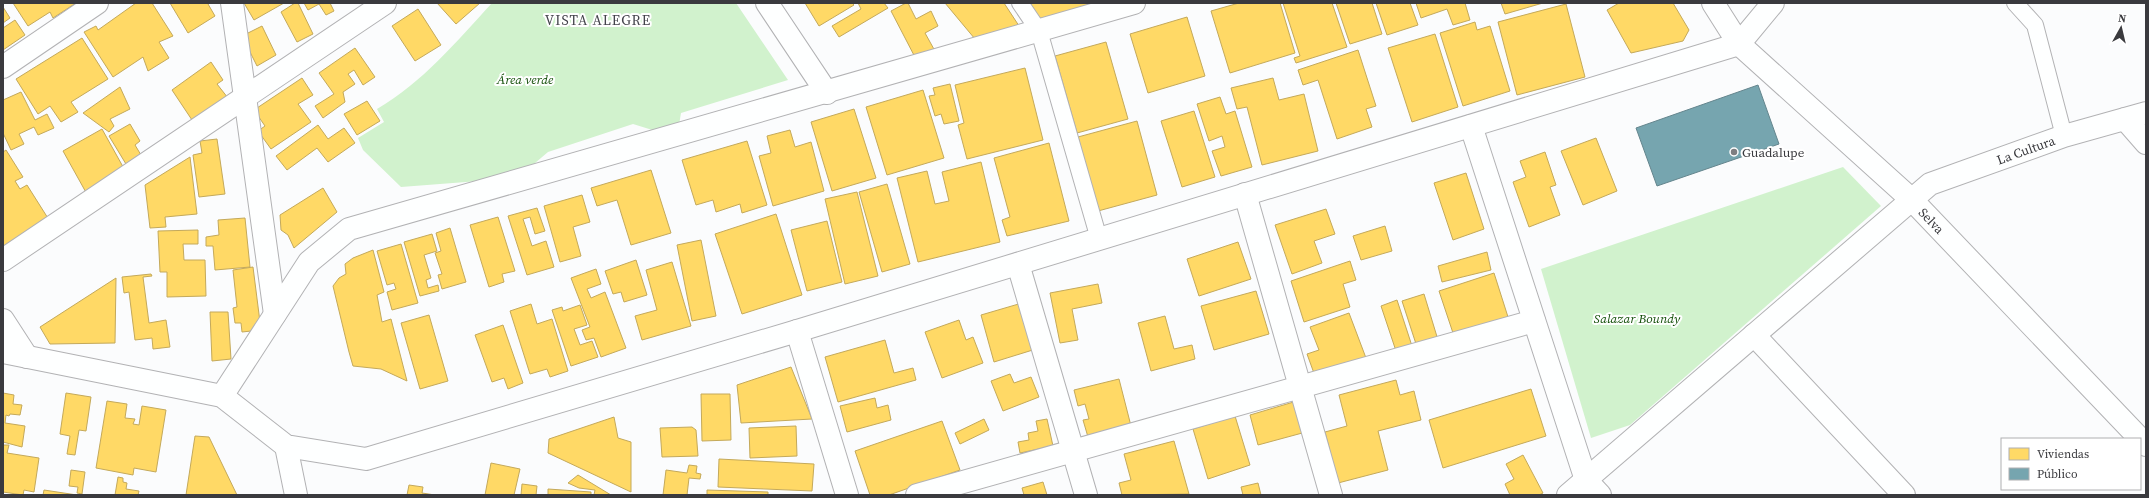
<svg xmlns="http://www.w3.org/2000/svg" width="2149" height="498" font-family="'Source Serif 4',serif">
<rect width="100%" height="100%" fill="#fbfcfd"/>
<g fill="#d1f2cd">
<path d="M492 3H736L788 80 681 113 679 125 662 133 633 124 548 152 528 169 505 179 401 187 363 150 358 138 384 122 377 109C423 82 456 42 492 3Z"/>
<polygon points="1843,167 1881,206 1630,425 1591,438 1541,269"/>
</g>
<g fill="#ffd966" stroke="#c4a95a">
<polygon points="13,3 76,3 53,18 50,12 28,26"/>
<polygon points="136,3 152,3 173,36 159,42 169,58 148,71 143,57 113,77 84,32 96,26 98,30"/>
<polygon points="170,3 210,3 208,4 215,16 188,33"/>
<polygon points="244,3 284,3 254,20"/>
<polygon points="295,3 298,3 313,34 297,42 281,12"/>
<polygon points="304,3 330,3 334,11 326,15 319,4 308,10"/>
<polygon points="437,3 480,3 456,24"/>
<polygon points="805,3 852,3 854,5 819,26"/>
<polygon points="858,3 884,3 888,8 839,37 832,26 861,9"/>
<polygon points="906,3 908,3 916,19 931,11 938,26 925,33 935,51 917,61 891,11"/>
<polygon points="945,3 1004,3 1023,32 980,45"/>
<polygon points="1029,3 1115,3 1043,27"/>
<polygon points="1239,3 1280,3 1295,53 1230,73 1211,11"/>
<polygon points="1283,3 1332,3 1347,47 1296,63 1294,58 1300,56"/>
<polygon points="1336,3 1372,3 1382,34 1350,44"/>
<polygon points="1376,3 1410,3 1418,25 1387,35"/>
<polygon points="1416,3 1465,3 1470,20 1453,25 1447,9 1421,18"/>
<polygon points="1501,3 1543,3 1505,14"/>
<polygon points="1619,3 1673,3 1689,30 1683,41 1631,53 1607,10"/>
<polygon points="1566,4 1585,77 1517,95 1498,22"/>
<polygon points="3,7 10,18 3,23"/>
<polygon points="418,9 441,45 415,61 392,26"/>
<polygon points="1187,17 1205,76 1148,93 1130,34"/>
<polygon points="15,20 25,35 3,50 3,28"/>
<polygon points="1475,22 1477,30 1490,26 1510,91 1463,106 1440,33"/>
<polygon points="262,26 276,55 257,66 242,36"/>
<polygon points="1435,34 1458,107 1412,122 1388,48"/>
<polygon points="82,38 108,79 71,102 78,112 61,122 50,106 38,114 16,79"/>
<polygon points="1106,42 1128,119 1077,133 1055,56"/>
<polygon points="355,48 375,77 363,85 354,70 348,74 355,84 343,92 345,102 323,118 315,106 334,94 319,73"/>
<polygon points="1358,50 1376,106 1366,109 1372,127 1337,139 1318,80 1303,85 1298,70"/>
<polygon points="211,62 223,80 217,84 228,98 194,123 172,90"/>
<polygon points="1025,68 1043,140 967,159 958,125 964,123 955,85"/>
<polygon points="302,78 313,95 298,104 311,122 271,149 258,131 265,126 254,110"/>
<polygon points="1273,78 1279,100 1304,94 1318,151 1262,165 1247,107 1237,109 1231,88"/>
<polygon points="950,84 959,121 944,124 941,114 935,116 929,96 935,95 933,88"/>
<polygon points="120,87 130,109 110,119 114,126 109,132 83,113"/>
<polygon points="923,90 944,158 887,175 866,107"/>
<polygon points="21,92 35,120 47,114 54,128 38,135 34,127 19,134 24,144 11,150 3,133 3,100"/>
<polygon points="1220,97 1226,114 1235,111 1252,167 1221,176 1212,151 1225,147 1222,136 1209,141 1197,104"/>
<polygon points="367,101 380,121 357,135 344,114"/>
<polygon points="854,109 876,178 832,191 811,122"/>
<polygon points="1194,111 1215,177 1182,187 1161,121"/>
<polygon points="1137,121 1157,195 1098,211 1078,137"/>
<polygon points="130,124 140,141 135,145 144,160 129,169 109,136"/>
<polygon points="318,125 328,139 344,128 355,143 328,162 317,148 287,170 276,156"/>
<polygon points="102,129 127,174 88,196 63,151"/>
<polygon points="790,130 795,147 811,142 824,191 773,206 759,156 771,153 767,136"/>
<polygon points="1596,138 1617,191 1583,205 1561,151"/>
<polygon points="217,139 225,194 199,197 193,155 202,153 200,141"/>
<polygon points="747,141 767,205 742,213 740,204 716,212 713,200 696,205 682,160"/>
<polygon points="1049,143 1069,221 1007,236 1002,220 1010,217 994,158"/>
<polygon points="6,150 23,177 15,181 20,189 27,185 51,223 3,252 3,152"/>
<polygon points="1545,152 1556,185 1550,187 1560,215 1529,227 1513,182 1526,177 1520,161"/>
<polygon points="190,157 197,214 165,217 166,227 150,228 145,185"/>
<polygon points="981,162 1000,242 918,262 897,178 927,171 935,204 949,201 942,172"/>
<polygon points="651,170 671,233 631,245 617,200 597,206 591,188"/>
<polygon points="1466,173 1484,229 1453,240 1434,183"/>
<polygon points="887,184 910,264 882,272 859,192"/>
<polygon points="323,188 337,212 294,248 288,235 281,230 280,215"/>
<polygon points="857,192 878,276 845,284 825,199"/>
<polygon points="582,195 590,222 573,227 581,256 560,262 544,206"/>
<polygon points="537,208 545,231 535,234 530,217 523,219 532,246 546,241 554,267 527,275 508,216"/>
<polygon points="1326,209 1335,234 1314,241 1322,263 1292,274 1275,225"/>
<polygon points="776,214 802,295 742,314 715,234"/>
<polygon points="498,217 515,271 502,274 504,282 489,287 470,225"/>
<polygon points="245,218 250,267 215,270 213,246 206,246 206,237 219,235 218,220"/>
<polygon points="827,221 842,282 807,291 791,230"/>
<polygon points="1385,226 1392,251 1361,260 1353,236"/>
<polygon points="450,228 466,282 442,289 438,275 442,274 435,253 441,251 436,233"/>
<polygon points="198,230 198,244 183,244 184,260 205,260 206,296 167,297 167,272 160,272 158,231"/>
<polygon points="432,234 437,251 424,255 431,278 426,280 428,288 438,285 439,291 420,296 404,242"/>
<polygon points="701,240 716,316 692,321 677,245"/>
<polygon points="1238,242 1251,279 1199,296 1187,259"/>
<polygon points="401,244 418,303 392,310 387,292 396,289 394,283 387,285 377,251"/>
<polygon points="373,250 384,292 377,295 382,322 391,319 407,381 381,369 353,366 349,352 333,286 339,278 346,274 345,264 353,258"/>
<polygon points="1487,252 1491,270 1442,282 1438,266"/>
<polygon points="636,260 647,295 624,302 621,292 613,294 605,271"/>
<polygon points="1350,261 1356,280 1343,284 1350,307 1304,322 1291,281"/>
<polygon points="672,262 691,326 642,340 635,316 657,310 646,270"/>
<polygon points="253,267 261,330 242,332 241,323 235,323 233,308 237,307 233,270"/>
<polygon points="596,269 601,284 587,289 591,298 605,292 626,348 601,357 594,338 586,340 582,330 590,327 571,278"/>
<polygon points="1494,273 1508,317 1454,336 1439,291"/>
<polygon points="151,274 152,276 143,277 149,323 166,320 170,347 153,349 152,338 135,340 129,292 124,293 122,277"/>
<polygon points="116,278 115,343 50,344 40,327"/>
<polygon points="1098,284 1102,303 1072,309 1078,340 1060,343 1050,293"/>
<polygon points="1256,291 1269,334 1214,350 1201,306"/>
<polygon points="1424,294 1438,340 1417,347 1402,301"/>
<polygon points="1397,300 1412,346 1396,351 1381,306"/>
<polygon points="1022,303 1036,349 994,362 981,315"/>
<polygon points="531,304 537,324 552,319 568,371 550,377 547,369 530,374 510,311"/>
<polygon points="580,305 587,325 574,329 580,345 592,341 598,357 571,366 552,310 562,307 563,311"/>
<polygon points="210,312 228,312 231,359 212,361"/>
<polygon points="1349,313 1366,358 1315,376 1307,354 1319,350 1310,327"/>
<polygon points="429,315 448,381 420,389 401,323"/>
<polygon points="1165,316 1174,349 1192,345 1195,359 1151,371 1138,323"/>
<polygon points="959,320 966,340 973,337 983,363 942,378 925,332"/>
<polygon points="503,325 523,383 508,389 504,378 492,382 475,335"/>
<polygon points="885,340 894,373 913,368 916,380 838,402 825,357"/>
<polygon points="791,367 812,419 741,423 737,385"/>
<polygon points="1010,374 1014,383 1031,377 1039,397 1003,411 991,381"/>
<polygon points="1119,379 1131,426 1088,437 1083,420 1089,419 1085,404 1078,406 1074,390"/>
<polygon points="1396,380 1400,395 1414,391 1421,420 1378,431 1388,470 1338,483 1325,432 1347,426 1339,395"/>
<polygon points="1531,389 1546,436 1443,468 1429,420"/>
<polygon points="3,393 14,395 13,404 22,405 20,415 10,414 9,416 6,415 5,423 25,426 22,447 3,442"/>
<polygon points="66,393 91,397 86,431 79,430 75,455 67,454 70,436 60,434"/>
<polygon points="701,394 730,394 731,440 702,441"/>
<polygon points="875,398 877,408 888,405 891,420 847,432 840,406"/>
<polygon points="107,401 127,404 125,418 135,419 133,424 139,425 142,406 166,410 156,472 134,468 133,475 96,468"/>
<polygon points="1297,401 1306,432 1258,445 1250,415"/>
<polygon points="1235,416 1250,465 1208,479 1193,429"/>
<polygon points="614,417 618,438 631,442 631,492 548,453 549,439"/>
<polygon points="984,419 989,430 960,444 955,433"/>
<polygon points="1047,419 1053,446 1020,453 1018,442 1029,440 1028,433 1038,431 1036,421"/>
<polygon points="942,421 960,470 889,495 870,495 855,451"/>
<polygon points="796,426 797,456 750,458 749,428"/>
<polygon points="692,427 696,430 698,456 662,457 660,428"/>
<polygon points="195,436 209,437 237,495 186,495"/>
<polygon points="1174,441 1189,494 1122,495 1119,483 1131,480 1124,454"/>
<polygon points="3,445 9,445 7,453 39,458 34,492 24,490 23,495 3,492"/>
<polygon points="1523,455 1543,493 1539,495 1510,495 1505,484 1514,479 1506,464"/>
<polygon points="719,459 814,464 812,491 718,487"/>
<polygon points="491,463 520,469 514,495 485,495"/>
<polygon points="689,465 697,466 696,473 701,474 700,479 689,478 687,495 663,495 666,470 687,473"/>
<polygon points="71,470 85,472 82,494 77,493 78,487 69,486"/>
<polygon points="578,475 611,495 594,495 595,490 579,488 568,483"/>
<polygon points="118,477 123,478 123,482 127,483 126,489 139,491 138,495 115,495"/>
<polygon points="1043,482 1047,495 1024,495 1022,488"/>
<polygon points="1258,483 1261,495 1243,495 1241,487"/>
<polygon points="522,484 537,486 536,495 521,495"/>
<polygon points="409,485 423,487 422,493 435,495 407,495"/>
<polygon points="548,489 591,492 591,495 548,495"/>
<polygon points="44,490 77,495 43,495"/>
<polygon points="707,490 768,492 768,495 707,495"/>
</g>
<polygon fill="#76a5af" stroke="#64858d" points="1758,85 1779,144 1657,186 1636,128"/>
<g fill="none" stroke-linecap="round" stroke-linejoin="round">
<defs>
<g id="service">
<polyline points="1020,3 1039,31 1099,239"/>
<polyline points="2015,3 2035,25 2064,136"/>
</g>
<g id="minor">
<polyline points="232,3 275,314"/>
<polyline points="767,3 827,93"/>
<polyline points="3,67 97,3"/>
<polyline points="2125,119 2146,143"/>
<polyline points="1471,126 1586,480 1600,495"/>
<polyline points="1245,194 1331,495"/>
<polyline points="3,260 385,3"/>
<polyline points="1018,264 1086,495"/>
<polyline points="3,320 27,357"/>
<polyline points="797,331 847,495"/>
<polyline points="1754,335 1904,495"/>
<polyline points="3,352 222,396 286,446 366,459 797,331 1739,44 1773,3"/>
<polyline points="222,396 309,262 349,229 1134,3"/>
<polyline points="286,446 296,495"/>
<polyline points="917,495 1534,321"/>
<path id="s1" d="M1568 495 1930 184 2064 136 2146 113"/>
</g>
<g id="tertiary">
<path id="s2" d="M1713 3 1739 44 1912 200 2146 445"/>
</g>
</defs>
<use href="#service" stroke="#b2b2b4" stroke-width="18"/>
<use href="#minor" stroke="#b2b2b4" stroke-width="24"/>
<use href="#tertiary" stroke="#b2b2b4" stroke-width="24"/>
<use href="#service" stroke="#feffff" stroke-width="16"/>
<use href="#minor" stroke="#feffff" stroke-width="22"/>
<use href="#tertiary" stroke="#feffff" stroke-width="22"/>
</g>
<circle fill="#7e7e81" stroke="#fff" stroke-width="1.5" cx="1734" cy="152" r="4"/>
<g text-anchor="middle" dominant-baseline="central" stroke-width="4" stroke-linejoin="round" paint-order="stroke">
<g font-size="13" font-style="italic" fill="#134f08" stroke="#fff">
<text x="525" y="79">Área verde</text>
<text x="1637" y="318">Salazar Boundy</text>
</g>
<g font-size="13" fill="#3a3a3e" stroke="#fff">
<text stroke="none"><textPath href="#s1" startOffset="579">La Cultura</textPath></text>
<text stroke="none"><textPath href="#s2" startOffset="310">Selva</textPath></text>
</g>
<g font-size="13" fill="#3a3a3e" stroke="#fff" text-anchor="start">
<text x="1742" y="152">Guadalupe</text>
</g>
<g font-size="14" letter-spacing="1" fill="#43434b" stroke="#fff">
<text x="598" y="20">VISTA ALEGRE</text>
</g>
</g>
<rect width="2149" height="498" fill="none" stroke="#3a3a3e" stroke-width="8"/>
<rect x="2001" y="438" width="140" height="52" fill="#ffffff" stroke="#b0b0b2"/>
<rect x="2009" y="448" width="20" height="12" fill="#ffd966" stroke="#b0b0b2"/>
<text x="2037" y="458" font-size="12" fill="#3a3a3e">Viviendas</text>
<rect x="2009" y="468" width="20" height="12" fill="#76a5af" stroke="#b0b0b2"/>
<text x="2037" y="478" font-size="12" fill="#3a3a3e">Público</text>
<g transform="translate(2121 28) rotate(8)" stroke="#ffffff" stroke-width="3" paint-order="stroke">
<path d="M0-3L7 15L0 10L-7 15Z" fill="#3a3a3e"/>
<text y="-6" font-size="11" font-weight="bold" text-anchor="middle" fill="#3a3a3e">N</text>
</g>
</svg>
